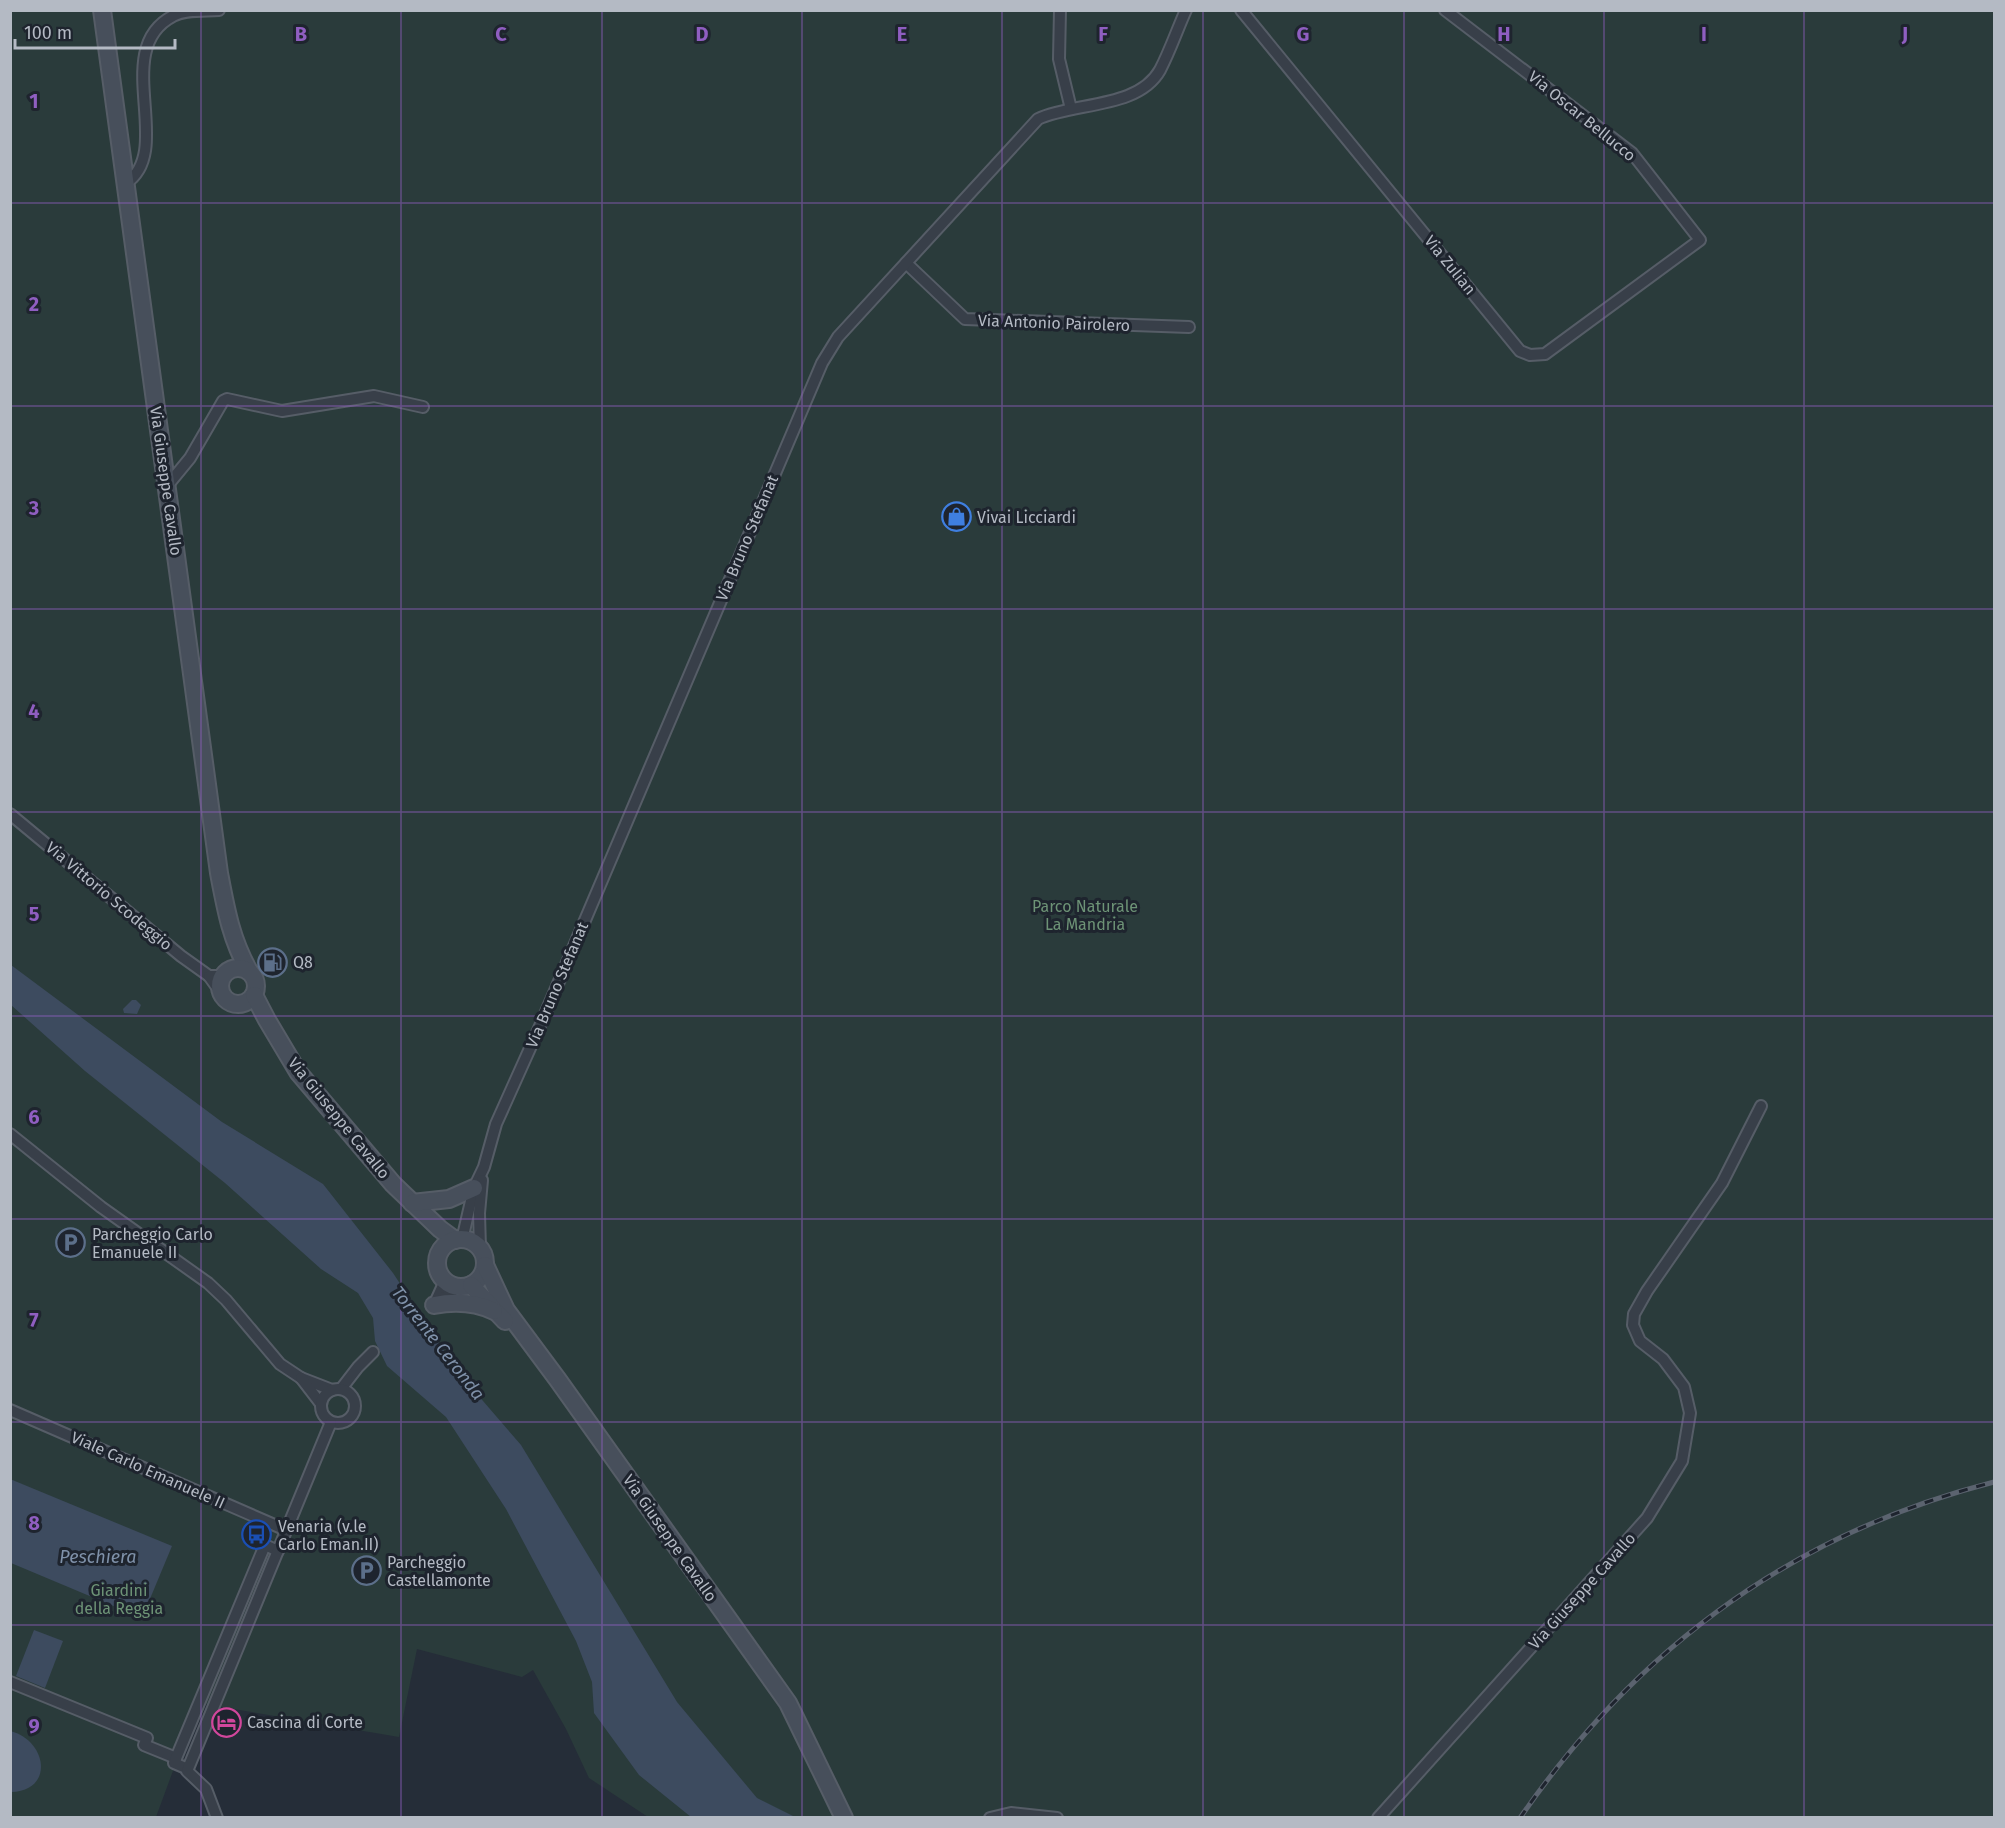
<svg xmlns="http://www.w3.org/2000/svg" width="2005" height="1828" font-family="'Fira Sans',sans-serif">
<rect width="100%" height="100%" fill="#252d38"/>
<polygon fill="#2a3b3b" points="11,11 1994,11 1994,1817 648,1817 589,1778 566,1729 533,1670 522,1677 417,1649 399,1737 198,1703 156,1817 11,1818"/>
<g fill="#3d4b5f">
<polygon points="11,965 222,1122 323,1184 393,1273 458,1372 521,1445 677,1702 757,1798 795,1817 691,1817 639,1775 594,1713 592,1682 576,1641 506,1509 446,1417 387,1366 375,1341 373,1318 358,1293 321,1269 225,1183 85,1071 11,1005"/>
<polygon points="132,1000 136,1000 141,1005 137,1014 124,1013 123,1009"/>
<polygon points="10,1479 172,1546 142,1618 11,1563"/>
<polygon points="34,1630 63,1641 45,1688 16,1676"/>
<path d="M10 1731C47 1740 55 1791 11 1792Z"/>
</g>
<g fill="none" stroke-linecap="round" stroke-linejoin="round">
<defs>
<g id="street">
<polyline points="1060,10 1059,59 1071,109"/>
<polyline points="1241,10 1520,351 1530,355 1545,354 1700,240 1632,153 1445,10"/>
<path d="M126 183C176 150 109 49 173 16 185 9 205 11 219 10"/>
<polyline points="906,263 965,319 1189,327"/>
<polyline points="167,486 190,458 223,401 227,399 282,411 374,396 423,407"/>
<polyline points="10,814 181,956 209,976 224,997"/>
<polyline points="209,976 222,976"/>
<polyline points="10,1134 101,1207 208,1283 226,1300 280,1364 301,1378 332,1390"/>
<path d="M462 1240 474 1188 484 1167 496 1124 540 1026 822 363 838 337 1038 119C1074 102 1138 109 1160 70 1170 51 1177 30 1186 10"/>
<polyline points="480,1249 479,1213 482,1180"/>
<polyline points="435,1303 445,1281"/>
<polyline points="437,1303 458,1287"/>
<polyline points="301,1378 321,1404"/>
<polyline points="341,1389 358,1367 373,1352"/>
<circle cx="338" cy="1406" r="17"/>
<polyline points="10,1410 286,1530"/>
<polyline points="10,1682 147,1738 144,1745 176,1758"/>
<polyline points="188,1769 174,1763 265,1545 278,1551"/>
<polyline points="217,1818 206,1789 187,1771 331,1422"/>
<polyline points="990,1818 1011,1813 1057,1818"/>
<polyline points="1378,1818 1647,1518 1682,1461 1690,1413 1684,1387 1663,1359 1640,1341 1633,1325 1634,1314 1647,1291 1722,1183 1761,1106"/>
</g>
<g id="secondary">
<path d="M102 10 219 873C226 910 231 939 249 971"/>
<circle cx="238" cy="986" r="18"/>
<polyline points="254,995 267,1020 298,1072 393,1184 440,1229 455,1240"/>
<polyline points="412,1203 449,1199 474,1188"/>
<circle cx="461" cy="1263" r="24"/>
<polyline points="485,1265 506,1310 558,1380 788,1703 844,1818"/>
<polyline points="471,1285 505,1321"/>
<path d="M434 1305C455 1301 475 1302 494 1311"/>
</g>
</defs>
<use href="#street" stroke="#565d67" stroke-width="14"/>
<use href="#secondary" stroke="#565d67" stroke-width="20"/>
<use href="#street" stroke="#383f49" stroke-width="10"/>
<use href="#secondary" stroke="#474f5b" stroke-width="16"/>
<defs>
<path id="rail" d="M1520 1818C1637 1648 1794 1533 1994 1482"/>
</defs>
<use href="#rail" stroke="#5b636f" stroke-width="5"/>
<use href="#rail" stroke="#1e242e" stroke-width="3" stroke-dasharray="9" stroke-linecap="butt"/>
</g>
<path fill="none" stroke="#8f5ec1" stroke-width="1.5" stroke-opacity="0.55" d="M201 10V1818M401 10V1818M602 10V1818M802 10V1818M1002 10V1818M1203 10V1818M1404 10V1818M1604 10V1818M1804 10V1818M10 203H1994M10 406H1994M10 609H1994M10 812H1994M10 1016H1994M10 1219H1994M10 1422H1994M10 1625H1994"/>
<defs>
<symbol id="shop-ring" viewBox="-11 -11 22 22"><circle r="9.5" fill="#1e242e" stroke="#3f7fe0" stroke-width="1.5"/><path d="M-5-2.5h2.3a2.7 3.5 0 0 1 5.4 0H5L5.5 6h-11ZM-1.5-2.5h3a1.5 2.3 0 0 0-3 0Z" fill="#3f7fe0"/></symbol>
<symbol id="fuel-ring" viewBox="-11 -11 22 22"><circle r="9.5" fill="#1e242e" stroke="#5c6f8a" stroke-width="1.5"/><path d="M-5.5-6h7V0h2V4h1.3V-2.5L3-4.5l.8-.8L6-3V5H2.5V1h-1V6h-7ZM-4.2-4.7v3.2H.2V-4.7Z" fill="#5c6f8a"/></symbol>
<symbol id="parking-ring" viewBox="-11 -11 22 22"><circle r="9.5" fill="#1e242e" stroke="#5c6f8a" stroke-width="1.5"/><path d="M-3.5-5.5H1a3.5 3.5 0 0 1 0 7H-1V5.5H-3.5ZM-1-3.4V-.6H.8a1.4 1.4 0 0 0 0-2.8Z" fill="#5c6f8a"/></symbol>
<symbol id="bus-ring" viewBox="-11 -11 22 22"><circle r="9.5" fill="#1e242e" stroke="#1a4fb4" stroke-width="1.5"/><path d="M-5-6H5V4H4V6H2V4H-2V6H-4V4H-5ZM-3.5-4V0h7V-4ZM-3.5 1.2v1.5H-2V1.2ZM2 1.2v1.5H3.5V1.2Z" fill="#1a4fb4"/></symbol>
<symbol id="hotel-ring" viewBox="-11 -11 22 22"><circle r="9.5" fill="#1e242e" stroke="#d1479c" stroke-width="1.5"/><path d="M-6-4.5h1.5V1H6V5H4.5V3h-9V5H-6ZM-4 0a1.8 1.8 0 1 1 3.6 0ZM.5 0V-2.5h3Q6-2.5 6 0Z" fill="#d1479c"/></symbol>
</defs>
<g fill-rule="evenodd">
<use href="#shop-ring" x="940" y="500" width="33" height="33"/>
<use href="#fuel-ring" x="256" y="946" width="33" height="33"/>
<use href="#parking-ring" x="54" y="1226" width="33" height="33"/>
<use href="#bus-ring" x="240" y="1518" width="33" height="33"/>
<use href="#parking-ring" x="350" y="1554" width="33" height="33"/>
<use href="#hotel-ring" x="210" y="1706" width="33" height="33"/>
</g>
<g text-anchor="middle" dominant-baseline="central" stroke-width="6" stroke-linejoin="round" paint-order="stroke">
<g font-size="16" fill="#b4bac4" stroke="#1e242e">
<text transform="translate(1582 116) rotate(39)">Via Oscar Bellucco</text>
<text transform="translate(1450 265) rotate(51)">Via Zulian</text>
<text transform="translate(1054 323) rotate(2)">Via Antonio Pairolero</text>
<text transform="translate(166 481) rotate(82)">Via Giuseppe Cavallo</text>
<text transform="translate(747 538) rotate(-67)">Via Bruno Stefanat</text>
<text transform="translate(109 896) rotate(40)">Via Vittorio Scodeggio</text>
<text transform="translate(557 985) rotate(-67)">Via Bruno Stefanat</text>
<text transform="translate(339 1118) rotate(51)">Via Giuseppe Cavallo</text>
<text transform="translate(148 1470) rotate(24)">Viale Carlo Emanuele II</text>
<text transform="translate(670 1538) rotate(55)">Via Giuseppe Cavallo</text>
<text transform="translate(1582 1591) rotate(-48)">Via Giuseppe Cavallo</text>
</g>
<g font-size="16" fill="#b4bac4" stroke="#1e242e" text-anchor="start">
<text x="977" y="517">Vivai Licciardi</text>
<text x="293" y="962">Q8</text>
<text x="92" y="1234">Parcheggio Carlo<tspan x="92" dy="18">Emanuele II</tspan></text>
<text x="278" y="1526">Venaria (v.le<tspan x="278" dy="18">Carlo Eman.II)</tspan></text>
<text x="387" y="1562">Parcheggio<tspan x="387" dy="18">Castellamonte</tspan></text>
<text x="247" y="1722">Cascina di Corte</text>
</g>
<g font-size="16" fill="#6d9376" stroke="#1e242e">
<text x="1085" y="906">Parco Naturale<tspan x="1085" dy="18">La Mandria</tspan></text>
<text x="119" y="1590">Giardini<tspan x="119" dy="18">della Reggia</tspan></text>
</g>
<g font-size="18" font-style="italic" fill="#7f91a9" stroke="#1e242e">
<text transform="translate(438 1343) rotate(52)">Torrente Ceronda</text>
<text x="98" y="1557">Peschiera</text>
</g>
</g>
<g font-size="20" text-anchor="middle" font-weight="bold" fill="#8f5ec1" stroke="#1e242e" stroke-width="6" stroke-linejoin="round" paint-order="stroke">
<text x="301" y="41">B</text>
<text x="501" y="41">C</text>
<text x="702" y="41">D</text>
<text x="902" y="41">E</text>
<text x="1103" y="41">F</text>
<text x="1303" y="41">G</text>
<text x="1504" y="41">H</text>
<text x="1704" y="41">I</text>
<text x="1905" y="41">J</text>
<text x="34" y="108">1</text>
<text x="34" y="311">2</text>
<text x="34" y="515">3</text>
<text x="34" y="718">4</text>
<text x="34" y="921">5</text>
<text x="34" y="1124">6</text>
<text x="34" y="1327">7</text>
<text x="34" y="1530">8</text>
<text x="34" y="1733">9</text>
</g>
<rect width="2005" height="1828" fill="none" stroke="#b4bac4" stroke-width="24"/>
<path d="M15 39v9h160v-9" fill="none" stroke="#b4bac4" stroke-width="3"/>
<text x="24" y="39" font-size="18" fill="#b4bac4" stroke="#1e242e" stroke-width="4.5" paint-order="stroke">100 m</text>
</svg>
